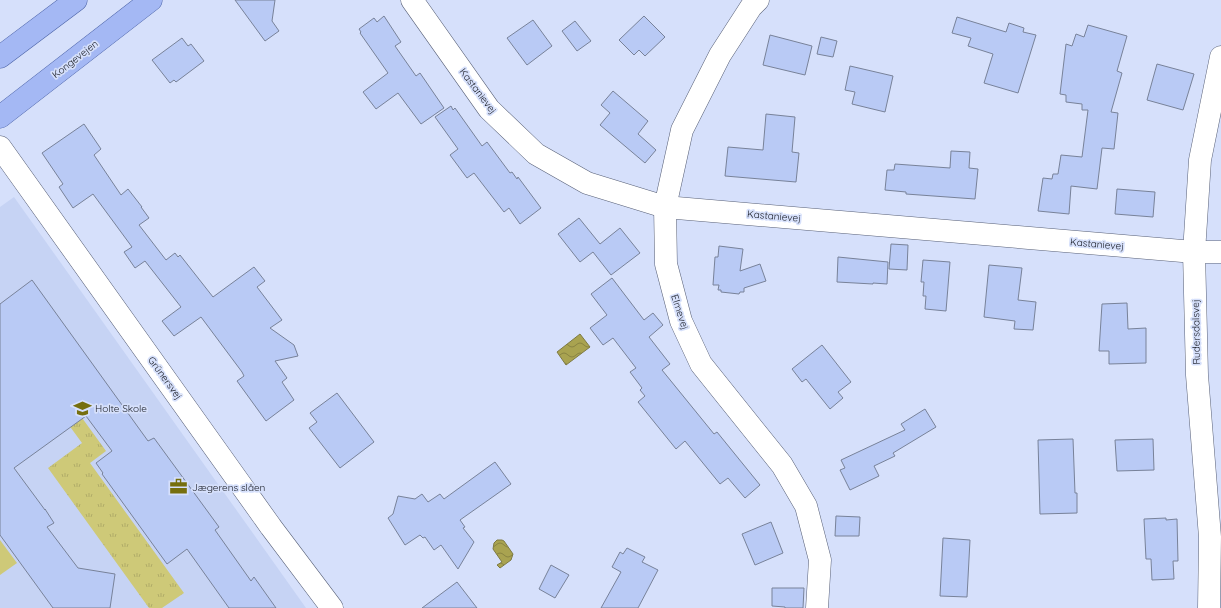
<svg xmlns="http://www.w3.org/2000/svg" width="1221" height="608" font-family="Quicksand,sans-serif">
<defs>
<pattern id="park-tufts" width="24" height="20" patternUnits="userSpaceOnUse"><rect width="24" height="20" fill="#cec978"/><path d="M3 7l-1-3M5 7V3M7 7l1-3M15 17l-1-3M17 17v-4M19 17l1-3" fill="none" stroke="#b0ac68"/></pattern>
<pattern id="water-waves" width="16" height="10" patternUnits="userSpaceOnUse"><rect width="16" height="10" fill="#a9a350"/><path d="M0 5q4-4 8 0t8 0" fill="none" stroke="#898442"/></pattern>
</defs>
<rect width="100%" height="100%" fill="#d6e0fb"/>
<polygon fill="#c6d3f4" points="14,197 306,608 0,608 0,207"/>
<polygon fill="#cec978" points="0,540 17,563 0,575"/>
<polygon fill="url(#park-tufts)" points="64,393 106,451 90,463 184,593 162,608 149,608 48,468 82,443 52,402"/>
<g fill="url(#water-waves)" stroke="#7e7a43">
<polygon points="580,334 590,347 566,365 557,352"/>
<polygon points="497,540 502,540 504,541 513,554 511,560 500,568 497,565 502,562 493,549 494,543"/>
</g>
<g fill="#b9caf5" stroke="#788299">
<polygon points="235,0 275,0 272,21 279,31 265,41"/>
<polygon points="384,16 401,42 395,46 416,76 420,73 444,108 421,124 398,93 376,109 363,92 388,73 360,33 361,32 359,29 374,18 377,22"/>
<polygon points="644,16 665,37 645,56 639,50 634,55 619,40"/>
<polygon points="957,17 1006,32 1009,23 1024,28 1023,32 1036,35 1018,93 984,83 993,54 968,46 971,38 952,33"/>
<polygon points="533,20 552,46 527,65 507,38"/>
<polygon points="575,21 591,41 577,51 562,31"/>
<polygon points="1088,25 1127,36 1117,71 1122,73 1111,112 1118,113 1114,149 1102,148 1097,189 1071,186 1069,214 1038,211 1043,178 1052,179 1053,174 1058,174 1061,155 1082,157 1088,110 1082,110 1082,104 1066,102 1066,95 1060,94 1066,44 1072,46 1076,34 1084,37"/>
<polygon points="770,35 812,46 805,75 763,65"/>
<polygon points="821,37 837,41 833,57 817,54"/>
<polygon points="182,38 188,46 191,44 204,61 176,82 174,80 170,83 152,60"/>
<polygon points="1157,64 1194,74 1183,110 1147,100"/>
<polygon points="850,66 893,76 885,112 852,104 855,92 845,90"/>
<polygon points="613,91 648,121 638,134 656,150 645,163 600,125 610,113 601,105"/>
<polygon points="451,106 453,110 455,108 482,146 487,142 510,173 512,172 517,179 518,177 541,208 520,224 509,208 504,212 474,173 467,178 450,155 458,149 435,117"/>
<polygon points="766,114 795,117 792,152 799,153 796,182 725,176 728,147 763,150"/>
<polygon points="84,124 101,149 94,155 121,195 128,189 142,207 141,207 149,218 139,225 166,260 175,253 178,257 180,255 213,297 254,267 265,281 257,287 282,320 270,328 294,345 298,356 275,361 287,378 282,382 294,400 266,421 237,381 244,376 242,372 201,317 174,336 162,321 181,307 145,261 135,268 124,252 132,247 93,194 73,208 59,187 63,184 42,153"/>
<polygon points="951,151 970,152 969,168 978,169 975,199 906,194 906,192 885,190 887,170 894,170 895,164 950,168"/>
<polygon points="1117,189 1155,192 1153,217 1115,214"/>
<polygon points="579,218 600,244 620,228 640,253 611,275 593,252 580,262 558,234"/>
<polygon points="891,244 908,245 907,270 889,269"/>
<polygon points="719,246 743,249 740,271 760,264 766,281 744,288 744,292 740,292 739,294 721,292 721,290 718,290 719,285 713,285 715,257 718,257"/>
<polygon points="838,257 888,262 887,284 873,283 873,284 837,282"/>
<polygon points="923,260 950,262 946,311 925,309 926,296 923,296 924,282 921,282"/>
<polygon points="989,265 1022,268 1018,300 1036,302 1033,330 1014,329 1015,321 984,317"/>
<polygon points="612,278 644,320 653,313 663,325 649,337 670,364 662,370 714,434 717,432 760,485 745,498 728,478 720,484 685,441 676,449 638,402 645,396 640,390 642,388 630,372 636,368 613,338 603,345 590,328 607,315 591,294"/>
<polygon points="32,280 148,441 154,438 219,527 215,530 251,581 254,577 276,608 229,608 187,549 167,564 102,474 103,473 96,463 112,451 86,416 14,468 45,510 45,509 54,523 47,527 78,568 115,574 110,608 53,608 0,535 0,304"/>
<polygon points="1127,303 1128,329 1146,328 1146,363 1109,364 1109,351 1099,351 1102,304"/>
<polygon points="822,345 851,382 838,392 843,398 830,409 806,379 802,382 792,369"/>
<polygon points="337,393 374,442 340,468 309,428 317,422 310,413"/>
<polygon points="925,409 936,427 893,453 895,456 874,466 879,476 850,490 840,470 845,468 841,460 905,430 901,424"/>
<polygon points="1073,439 1075,493 1077,493 1077,513 1040,514 1038,440"/>
<polygon points="1153,439 1154,470 1117,471 1115,440"/>
<polygon points="495,462 511,484 460,520 465,527 463,528 474,542 458,569 441,545 434,550 425,537 423,538 420,535 405,545 388,518 393,514 398,496 415,499 422,494 428,502 440,494 444,499"/>
<polygon points="836,516 860,517 859,536 835,536"/>
<polygon points="1166,518 1166,520 1177,519 1178,561 1173,561 1174,579 1152,580 1151,559 1146,559 1144,519"/>
<polygon points="771,522 783,553 755,565 742,534"/>
<polygon points="943,538 970,540 967,597 940,596"/>
<polygon points="627,548 645,557 642,562 658,570 638,608 601,608 621,572 612,567 620,552 623,554"/>
<polygon points="551,565 569,575 555,598 539,589"/>
<polygon points="457,582 477,608 422,608"/>
<polygon points="772,588 804,588 803,608 785,608 785,607 772,606"/>
</g>
<g fill="none" stroke-linecap="round" stroke-linejoin="round">
<defs>
<g id="minor">
<polyline points="412,0 489,109 536,154 587,183 665,207 1194,252 1221,252"/>
<polyline points="758,0 751,7 720,55 682,130 665,207 666,264 681,321 701,364 782,465 806,506 820,560 817,608"/>
<polyline points="0,147 271,527 332,608"/>
<polyline points="1209,608 1210,537 1197,375 1194,252 1200,160 1221,57"/>
</g>
<g id="major">
<polyline points="0,57 76,0"/>
<polyline points="0,117 151,0"/>
</g>
</defs>
<use href="#minor" stroke="#586077" stroke-width="23"/>
<use href="#major" stroke="#4b62a6" stroke-width="23"/>
<use href="#minor" stroke="#fff" stroke-width="22"/>
<use href="#major" stroke="#a4b8f4" stroke-width="22"/>
</g>
<defs>
<symbol id="school-bare" viewBox="-9 -9 18 18"><path d="M0-5L7-2L0 1L-7-2ZM-4 1L0 2.5L4 1V4Q0 6-4 4Z" fill="#766f0e" stroke="#d6e0fb" stroke-width="2.5" paint-order="stroke"/></symbol>
<symbol id="office-bare" viewBox="-9 -9 18 18"><path d="M-6-3h4V-5.5h4V-3h4V5H-6ZM-1-4.5V-3h2v-1.5ZM-6 0V1H6V0Z" fill="#766f0e" stroke="#d6e0fb" stroke-width="2.5" paint-order="stroke"/></symbol>
</defs>
<g fill-rule="evenodd">
<use href="#school-bare" x="70" y="396" width="25" height="25"/>
<use href="#office-bare" x="166" y="474" width="25" height="25"/>
</g>
<g text-anchor="middle" dominant-baseline="central" stroke-width="3.5" stroke-linejoin="round" paint-order="stroke">
<g font-size="10" fill="#181b24" stroke="#d6e0fb">
<text transform="translate(75 59) rotate(-38)">Kongevejen</text>
<text transform="translate(478 91) rotate(53)">Kastanievej</text>
<text transform="translate(774 216) rotate(5)">Kastanievej</text>
<text transform="translate(1097 244) rotate(5)">Kastanievej</text>
<text transform="translate(680 312) rotate(72)">Elmevej</text>
<text transform="translate(1196 332) rotate(-91)">Rudersdalsvej</text>
<text transform="translate(165 378) rotate(54)">Grünersvej</text>
</g>
<g font-size="10" fill="#181b24" stroke="#d6e0fb" text-anchor="start">
<text x="95" y="408">Holte Skole</text>
<text x="192" y="487">Jægerens slåen</text>
</g>
</g>
</svg>
